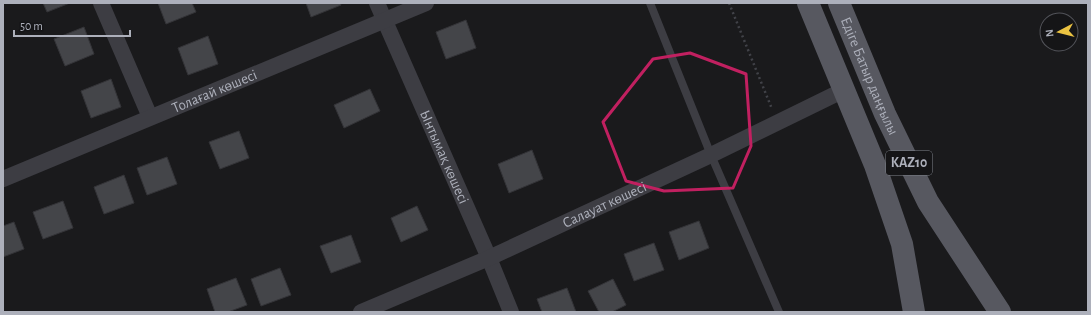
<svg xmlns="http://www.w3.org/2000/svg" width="1091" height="315" font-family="'Alegreya Sans',sans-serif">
<rect width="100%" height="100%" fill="#1a1a1c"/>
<g fill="#444549" stroke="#343438">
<polygon points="43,3 70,3 47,12"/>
<polygon points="158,3 192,3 196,12 166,24"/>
<polygon points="306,3 340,3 341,5 311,17"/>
<polygon points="466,20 476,48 446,59 436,32"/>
<polygon points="84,27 94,54 65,66 54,39"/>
<polygon points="208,36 218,64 188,75 178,48"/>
<polygon points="111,79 121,107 91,118 81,91"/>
<polygon points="370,89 380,111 344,128 334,105"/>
<polygon points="239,131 249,158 220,169 209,142"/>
<polygon points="532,150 543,179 509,193 498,164"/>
<polygon points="167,157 177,184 147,195 137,168"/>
<polygon points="124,175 134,203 104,214 94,187"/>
<polygon points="63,201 73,228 43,239 33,212"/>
<polygon points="417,206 428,230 401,242 391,218"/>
<polygon points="699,221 709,248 679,260 669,232"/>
<polygon points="14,222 24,249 3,257 3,226"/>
<polygon points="351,235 361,262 331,273 320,246"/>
<polygon points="654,243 664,270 634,281 624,254"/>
<polygon points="280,268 291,295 261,306 251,279"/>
<polygon points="236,278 247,305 228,312 215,312 207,289"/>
<polygon points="613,279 626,305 612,312 599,312 588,291"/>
<polygon points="567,288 576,312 542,312 537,299"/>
</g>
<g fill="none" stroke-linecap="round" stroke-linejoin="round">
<polyline stroke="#414248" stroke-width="2.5" stroke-dasharray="2 3" stroke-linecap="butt" points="729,3 772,109"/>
<polyline stroke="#3d3d43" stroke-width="8" points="650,3 711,155 779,312"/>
<g stroke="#3d3d43" stroke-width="16">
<polyline points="101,3 150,117"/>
<path id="s1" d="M377 3 489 258 511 312"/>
<path id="s2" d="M3 179 426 3"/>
<path id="s3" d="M361 312 489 258 711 155 844 90"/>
</g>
<g stroke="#575860" stroke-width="22">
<polyline points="808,3 875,165 902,244 914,312"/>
<path id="s4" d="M839 3 885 114 928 202 1000 312"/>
</g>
</g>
<path fill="none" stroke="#c12060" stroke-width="3" stroke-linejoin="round" d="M690 53 746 74 751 146 733 188 664 191 626 181 603 122 653 59Z"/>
<g text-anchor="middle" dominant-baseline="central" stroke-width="4" stroke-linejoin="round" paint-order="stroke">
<rect fill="#151517" stroke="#7f828a" stroke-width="1" x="886" y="151" width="46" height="24" rx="3"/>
<g font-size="14" font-weight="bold" fill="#adb0bb">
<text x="909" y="163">KAZ10</text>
</g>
<g font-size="15" fill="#adb0bb" stroke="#151517">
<text stroke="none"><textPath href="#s4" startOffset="79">Едіге Батыр даңғылы</textPath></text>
<text stroke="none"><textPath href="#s2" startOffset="229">Толағай көшесі</textPath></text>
<text stroke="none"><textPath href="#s1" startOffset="168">Ынтымақ көшесі</textPath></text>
<text stroke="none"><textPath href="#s3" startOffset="266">Салауат көшесі</textPath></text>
</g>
</g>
<rect width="1091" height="315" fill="none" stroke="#adb0bb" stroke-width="8"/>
<g transform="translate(1059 32) rotate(263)"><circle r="19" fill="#151517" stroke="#525359"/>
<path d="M0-3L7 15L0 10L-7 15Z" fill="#ebc342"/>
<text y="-6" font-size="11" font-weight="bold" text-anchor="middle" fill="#adb0bb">N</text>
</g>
<path d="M14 30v6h116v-6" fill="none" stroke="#adb0bb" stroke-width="2"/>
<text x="20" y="30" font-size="12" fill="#adb0bb" stroke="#151517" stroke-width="3" paint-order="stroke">50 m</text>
</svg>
